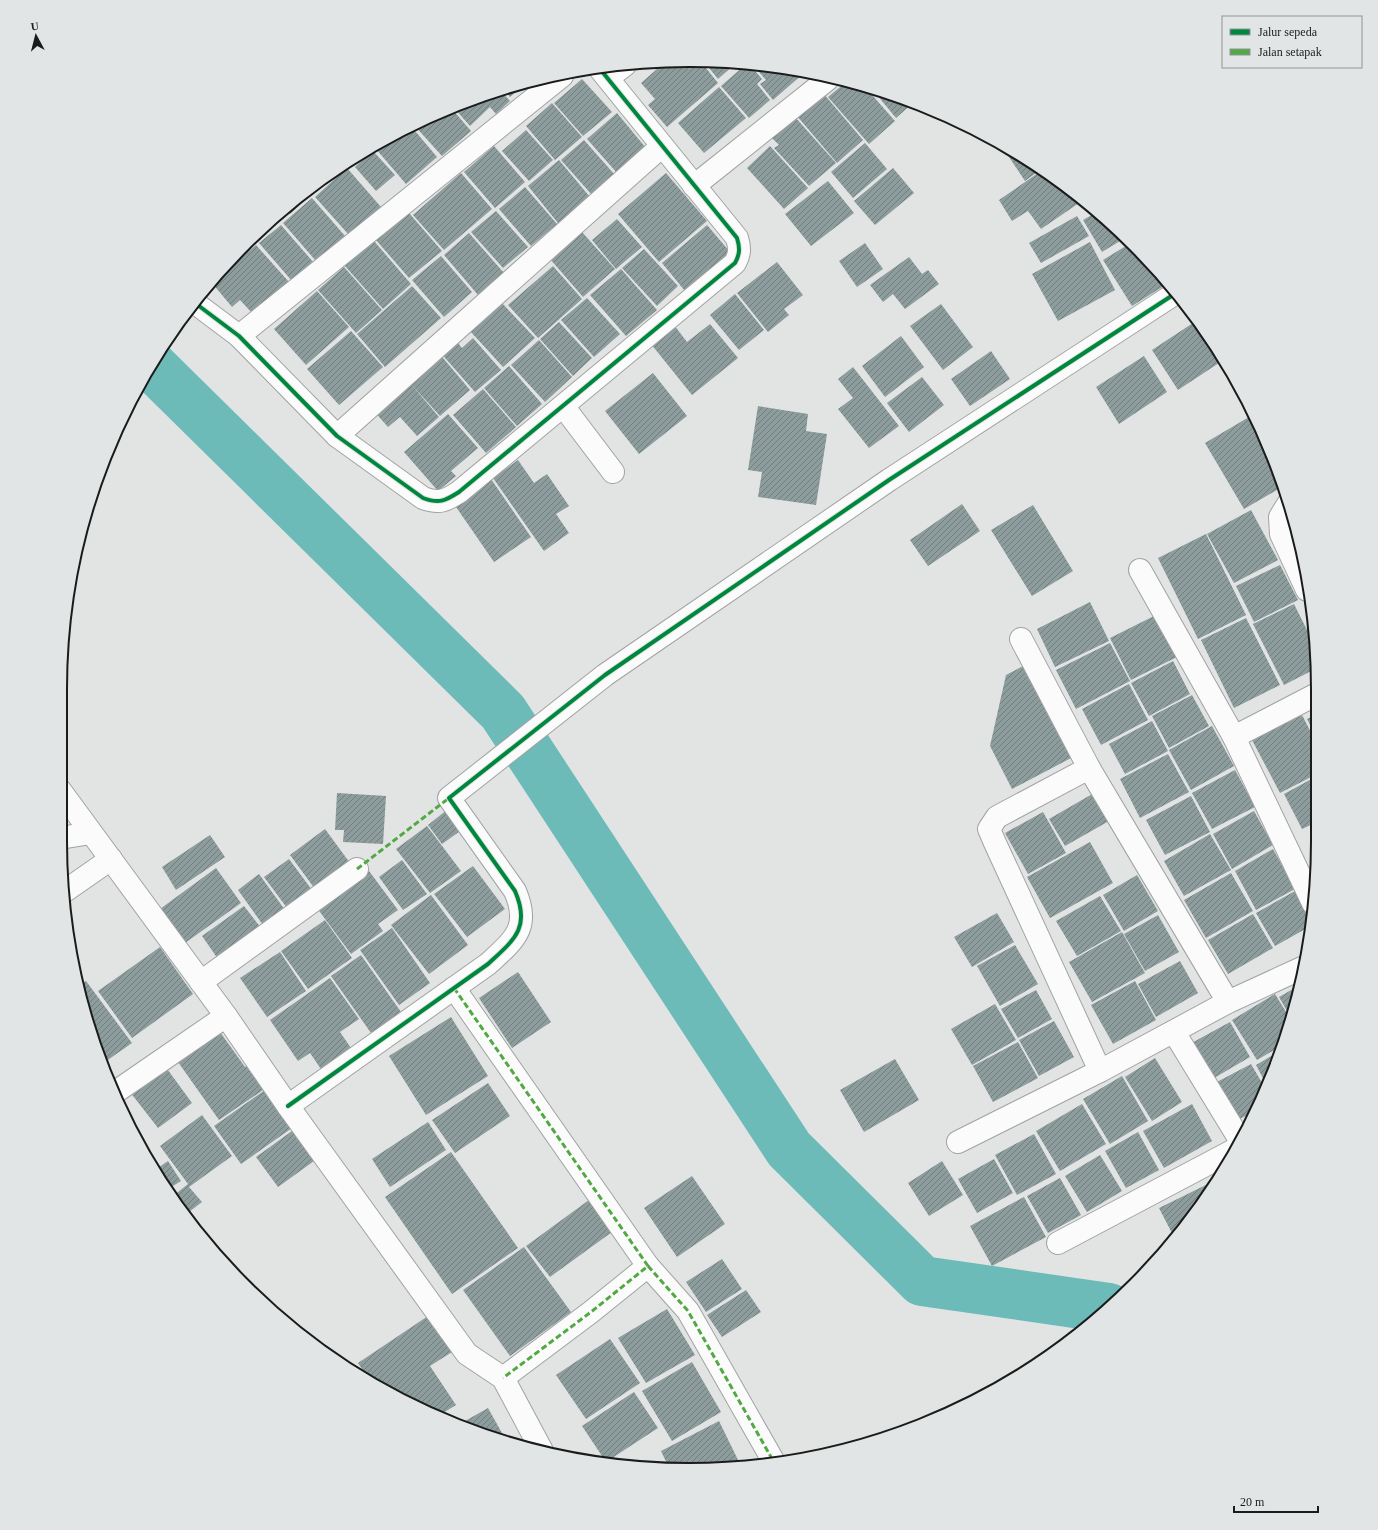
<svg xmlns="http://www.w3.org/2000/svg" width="1378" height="1530" font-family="'Times New Roman',serif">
<defs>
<pattern id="building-hatch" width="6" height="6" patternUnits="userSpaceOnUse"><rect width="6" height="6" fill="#8d9c9c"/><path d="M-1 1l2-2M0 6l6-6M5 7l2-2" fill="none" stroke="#727e7e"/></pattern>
</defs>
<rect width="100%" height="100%" fill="#e2e4e4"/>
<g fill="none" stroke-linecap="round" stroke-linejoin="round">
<polyline stroke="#6cbbb9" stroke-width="50" points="151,365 503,712 789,1149 922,1281 1109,1308"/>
</g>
<g fill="url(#building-hatch)">
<polygon points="665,62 702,63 718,83 667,127 648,105 655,99 641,83"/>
<polygon points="705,63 735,64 718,79"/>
<polygon points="745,65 750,65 762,79 757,84 770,100 749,118 721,86"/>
<polygon points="753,65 771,65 804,73 773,100 760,84 766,80"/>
<polygon points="582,79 612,112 583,136 554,103"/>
<polygon points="525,82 526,83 510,97 504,90"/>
<polygon points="845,83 866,88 895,121 869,144 828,97"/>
<polygon points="719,87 746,118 704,153 678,123"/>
<polygon points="872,89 891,93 913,103 896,118"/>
<polygon points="501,91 510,101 496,114 490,107 470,126 454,108"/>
<polygon points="823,93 863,140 837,163 797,116"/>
<polygon points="552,103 582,137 555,160 526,126"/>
<polygon points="452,109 471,131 442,156 413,124"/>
<polygon points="617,113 646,148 617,173 587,139"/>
<polygon points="795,117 836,163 809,186 774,148 779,145 772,138"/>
<polygon points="410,125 437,157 406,184 376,149 387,140"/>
<polygon points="526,130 553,160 529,181 502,151"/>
<polygon points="584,140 615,175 592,195 561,160"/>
<polygon points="999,142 1004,144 1040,170 1025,181"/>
<polygon points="865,143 887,169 853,198 831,172"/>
<polygon points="494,146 525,182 495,208 464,172"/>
<polygon points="770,146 808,188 784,209 747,168"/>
<polygon points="373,151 395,175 376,191 355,167"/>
<polygon points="358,157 348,168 346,165"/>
<polygon points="559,160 590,197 558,223 528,186"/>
<polygon points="347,168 381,207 349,235 315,197"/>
<polygon points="893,168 914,193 875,225 854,201"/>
<polygon points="1041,171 1082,201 1041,229 1028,211 1012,221 999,200"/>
<polygon points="335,172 317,189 313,186 315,185"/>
<polygon points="461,173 492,209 444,250 413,215"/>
<polygon points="666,173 707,221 659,262 618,214"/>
<polygon points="828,181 854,213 811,246 785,214"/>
<polygon points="312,186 316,190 290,214 286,209 306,190"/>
<polygon points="525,187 557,224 531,246 499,209"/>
<polygon points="312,198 345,236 316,261 283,223"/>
<polygon points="496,211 528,247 503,268 471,232"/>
<polygon points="283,212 285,215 257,240 255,238"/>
<polygon points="1097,212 1104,216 1125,238 1102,252 1083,220"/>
<polygon points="409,213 442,251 409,278 376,240"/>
<polygon points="1077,216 1089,236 1041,263 1029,243"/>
<polygon points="617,219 642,247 616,269 592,240"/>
<polygon points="281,225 314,263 292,281 259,243"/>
<polygon points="707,225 730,252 685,291 662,263"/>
<polygon points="582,232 615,269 583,297 550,259"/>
<polygon points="469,233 504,273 478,295 444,255"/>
<polygon points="374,241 411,284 383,309 345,266"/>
<polygon points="1090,242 1115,290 1058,321 1032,274"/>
<polygon points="865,243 883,269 857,287 839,261"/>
<polygon points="1129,244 1167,284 1132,306 1103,260"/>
<polygon points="256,245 289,282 252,313 240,300 232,307 212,283"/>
<polygon points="644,249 678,286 657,306 622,268"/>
<polygon points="441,256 472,292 444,317 412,280"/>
<polygon points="909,257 922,274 928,270 939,284 905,309 893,294 883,302 870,285"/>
<polygon points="777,262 803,295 784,309 789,315 768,332 737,293"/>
<polygon points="553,266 582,299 538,338 508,305"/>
<polygon points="344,267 382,310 356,333 318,290"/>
<polygon points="621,269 657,310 626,336 590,295"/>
<polygon points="412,286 441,318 385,367 357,334"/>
<polygon points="317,291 349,327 306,365 274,329"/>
<polygon points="735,294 764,330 739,350 710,315"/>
<polygon points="587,298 620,334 594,357 561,320"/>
<polygon points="501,302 535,338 503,367 470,331"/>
<polygon points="941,304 973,347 943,370 910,326"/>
<polygon points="1196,321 1222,361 1178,390 1152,350"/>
<polygon points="559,322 592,358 573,376 540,339"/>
<polygon points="710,324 738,358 692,395 651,344 674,325 687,342"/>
<polygon points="351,331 383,367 339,405 307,369"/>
<polygon points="901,336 924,367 885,397 862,366"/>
<polygon points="454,338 462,348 473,338 501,370 475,392 439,351"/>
<polygon points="539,340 572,377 545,402 511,365"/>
<polygon points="991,351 1010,379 970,406 951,379"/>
<polygon points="438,352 470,390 440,416 411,384 439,417 417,436 400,417 388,427 372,409"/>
<polygon points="1144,356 1167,392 1119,424 1096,387"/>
<polygon points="509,366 542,404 517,426 484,388"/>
<polygon points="853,367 899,426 869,448 838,409 853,398 838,379"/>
<polygon points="653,373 687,416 639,454 605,411"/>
<polygon points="922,377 944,405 909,432 887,403"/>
<polygon points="483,389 516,427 486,453 453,415"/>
<polygon points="758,406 808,414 806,431 827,434 816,505 758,497 762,472 748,470"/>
<polygon points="448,414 478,448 451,471 456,476 438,491 404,452"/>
<polygon points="1254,414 1282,487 1244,509 1205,443"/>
<polygon points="518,460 534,483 547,474 569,506 556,514 569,533 544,551 493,478"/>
<polygon points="491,479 531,537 494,562 454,504"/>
<polygon points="962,504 980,531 928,566 910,540"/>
<polygon points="1033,505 1073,571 1032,596 991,530"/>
<polygon points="1251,510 1278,560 1234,583 1207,534"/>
<polygon points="1206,534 1246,615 1198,639 1158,558"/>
<polygon points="1280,565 1298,600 1254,622 1236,586"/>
<polygon points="1090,602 1109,641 1055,667 1037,629"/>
<polygon points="1294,604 1317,650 1317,668 1284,685 1253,624"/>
<polygon points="1156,615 1177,657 1131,680 1110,638"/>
<polygon points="1246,618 1280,685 1234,708 1201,640"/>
<polygon points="1110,643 1130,681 1076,709 1056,670"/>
<polygon points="1173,661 1190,694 1149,716 1131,683"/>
<polygon points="1025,665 1073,757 1012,789 990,746 1006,675"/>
<polygon points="1129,684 1148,720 1101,745 1082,709"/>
<polygon points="1192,695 1209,726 1169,748 1152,716"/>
<polygon points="1317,714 1317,739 1307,719"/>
<polygon points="1302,715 1317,744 1317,774 1280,793 1252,740"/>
<polygon points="1152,721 1168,751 1125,774 1109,744"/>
<polygon points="1212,726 1234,766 1191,790 1169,750"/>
<polygon points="1168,754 1189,792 1140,818 1120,779"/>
<polygon points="1235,770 1255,807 1212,829 1192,793"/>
<polygon points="1317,776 1317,822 1302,829 1284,794"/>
<polygon points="337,793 386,796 383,844 343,842 344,830 335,830"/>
<polygon points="1094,793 1109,821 1065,846 1049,819"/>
<polygon points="1191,796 1210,832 1165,855 1146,820"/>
<polygon points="448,809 463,829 442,844 428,825"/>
<polygon points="1254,811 1273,845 1232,869 1213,834"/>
<polygon points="1043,812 1066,853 1028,874 1005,833"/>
<polygon points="427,826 461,871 430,893 396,849"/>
<polygon points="325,829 350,863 315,889 290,855"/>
<polygon points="1210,834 1231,870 1184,896 1164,861"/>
<polygon points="210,835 225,857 176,890 162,867"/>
<polygon points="1090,842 1113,883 1050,918 1027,877"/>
<polygon points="1273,849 1295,889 1256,910 1235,871"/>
<polygon points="289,859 315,894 290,912 264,877"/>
<polygon points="402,860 427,894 403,910 379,877"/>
<polygon points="473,866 505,909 467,937 434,894"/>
<polygon points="216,868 241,903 185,943 160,909"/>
<polygon points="369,871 398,910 378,924 383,931 351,954 317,908"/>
<polygon points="1231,873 1253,911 1206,938 1184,900"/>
<polygon points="259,874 285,910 263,925 238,890"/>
<polygon points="1137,875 1158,911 1124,931 1103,895"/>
<polygon points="1295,891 1311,919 1309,927 1275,946 1256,913"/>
<polygon points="431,895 468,945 429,974 391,925"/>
<polygon points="1100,896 1121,931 1077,956 1056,921"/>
<polygon points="244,906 261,928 218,959 202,936"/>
<polygon points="997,913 1014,942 972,967 954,937"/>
<polygon points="1253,914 1273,948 1228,974 1208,940"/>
<polygon points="1158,915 1179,952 1145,971 1124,934"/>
<polygon points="325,920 352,958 308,989 281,951"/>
<polygon points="392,928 430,983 399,1005 360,950"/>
<polygon points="1122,932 1145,973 1092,1002 1069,962"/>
<polygon points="1015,945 1038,984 1000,1006 977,966"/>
<polygon points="160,947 193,994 132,1038 98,991"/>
<polygon points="280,952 306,991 267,1017 240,978"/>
<polygon points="361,955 401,1012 371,1033 331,976"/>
<polygon points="1180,961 1198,993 1156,1017 1138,984"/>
<polygon points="518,972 551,1022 512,1048 479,998"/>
<polygon points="330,978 359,1019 340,1032 353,1051 323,1072 310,1053 298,1061 270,1020"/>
<polygon points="86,981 132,1043 102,1064 93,1043 78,986"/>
<polygon points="1135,981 1156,1020 1113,1044 1091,1005"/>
<polygon points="1300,985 1297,1004 1291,1018 1279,997"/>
<polygon points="1036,990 1052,1019 1018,1038 1001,1009"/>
<polygon points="1275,994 1291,1020 1281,1046 1257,1060 1232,1020"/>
<polygon points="995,1004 1016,1040 972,1065 951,1029"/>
<polygon points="451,1017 488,1076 426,1115 389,1056"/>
<polygon points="1054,1021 1074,1057 1039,1076 1019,1040"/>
<polygon points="1230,1022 1250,1057 1209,1081 1188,1045"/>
<polygon points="220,1032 245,1067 246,1066 263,1090 219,1120 178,1062"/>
<polygon points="1018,1042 1038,1078 993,1102 973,1066"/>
<polygon points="1278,1052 1276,1057 1266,1084 1256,1065"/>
<polygon points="1155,1058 1182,1102 1152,1121 1125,1077"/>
<polygon points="895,1059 919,1100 864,1132 840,1090"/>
<polygon points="1251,1064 1265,1088 1257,1110 1236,1121 1215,1083"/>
<polygon points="165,1066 192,1103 158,1128 130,1092"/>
<polygon points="1122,1076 1148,1121 1110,1144 1083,1099"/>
<polygon points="488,1083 510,1116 455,1153 432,1120"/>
<polygon points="265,1090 292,1128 241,1164 214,1126"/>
<polygon points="1082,1104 1106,1144 1060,1171 1036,1131"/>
<polygon points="1192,1104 1212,1141 1164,1168 1143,1131"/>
<polygon points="202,1115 232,1156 189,1187 202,1202 185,1215 173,1196 188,1184 160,1146"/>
<polygon points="428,1122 446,1150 390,1187 372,1159"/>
<polygon points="292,1131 314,1161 278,1187 256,1157"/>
<polygon points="1138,1132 1159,1170 1126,1188 1105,1151"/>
<polygon points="1034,1134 1056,1174 1017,1195 995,1155"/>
<polygon points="451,1152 518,1248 452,1294 385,1197"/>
<polygon points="1100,1155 1122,1191 1087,1212 1065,1176"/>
<polygon points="994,1159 1013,1193 977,1213 958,1179"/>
<polygon points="168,1161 181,1181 168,1189 156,1169"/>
<polygon points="942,1161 963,1195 929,1216 908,1183"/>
<polygon points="692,1176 725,1224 677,1257 644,1208"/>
<polygon points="1060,1178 1081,1215 1048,1233 1027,1196"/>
<polygon points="1216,1180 1188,1224 1175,1239 1159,1208"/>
<polygon points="1024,1197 1046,1237 992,1266 970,1226"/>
<polygon points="589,1200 612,1232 550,1277 526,1246"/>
<polygon points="524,1247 571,1312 510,1356 463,1290"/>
<polygon points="722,1259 742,1289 706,1312 686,1282"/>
<polygon points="746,1290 761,1312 722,1337 707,1315"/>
<polygon points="667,1309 695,1355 646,1383 618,1338"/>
<polygon points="428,1316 452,1352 430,1366 456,1405 438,1416 411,1405 368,1378 358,1363"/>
<polygon points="610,1339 640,1383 586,1419 556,1375"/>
<polygon points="692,1362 721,1412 672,1441 642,1391"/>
<polygon points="634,1392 658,1428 606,1462 582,1426"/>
<polygon points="488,1408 507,1442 487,1437 458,1425"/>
<polygon points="719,1421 740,1464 734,1467 689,1470 669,1468 661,1451"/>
</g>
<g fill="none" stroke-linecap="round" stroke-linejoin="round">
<defs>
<g id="minor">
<polyline points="608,78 625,65"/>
<polyline points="694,186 828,79"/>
<path d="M195 303 239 336 337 436 423 498C439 504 445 501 459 492L735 263C740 254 740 248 737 238L600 69"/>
<polyline points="239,336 562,76"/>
<polyline points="563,406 613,472"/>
<polyline points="337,436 662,146"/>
<polyline points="1288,504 1280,517 1281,534 1307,590"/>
<polyline points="1140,570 1234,737"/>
<polyline points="1021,639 1089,768 1228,1002"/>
<polyline points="1089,768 997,817 989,829 995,843 1100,1071"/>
<polyline points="60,790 226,1016 288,1106 467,1354 503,1378 542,1451"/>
<polyline points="60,838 91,833"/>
<polyline points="65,891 111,859"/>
<polyline points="1313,903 1234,737 1317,694"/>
<polyline points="201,982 357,869"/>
<polyline points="454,988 648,1266 591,1312 503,1378"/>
<polyline points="1174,1032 1240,1140"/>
<polyline points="114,1093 226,1016"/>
<path d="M288 1106 488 964C514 940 531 928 515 891L449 798 605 675 889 480 1176 293"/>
<polyline points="958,1142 1100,1071 1228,1002 1302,968"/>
<polyline points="1058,1243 1234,1150"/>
<polyline points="648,1266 688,1311 775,1464"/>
</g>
</defs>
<use href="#minor" stroke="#a1a3a3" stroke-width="24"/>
<use href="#minor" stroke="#fbfbfb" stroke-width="22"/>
<g stroke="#52a943" stroke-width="3" stroke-dasharray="6 3" stroke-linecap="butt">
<polyline points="357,869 449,798"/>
<polyline points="454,988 648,1266 591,1312 503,1378"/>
<polyline points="648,1266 688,1311 775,1464"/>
</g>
<defs>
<g id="cycleway">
<path d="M195 303 239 336 337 436 423 498C439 504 445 501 459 492L735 263C740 254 740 248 737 238L600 69"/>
<path d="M288 1106 488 964C514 940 531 928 515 891L449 798 605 675 889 480 1176 293"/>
</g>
</defs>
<use href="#cycleway" stroke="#e1e5e5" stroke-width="6"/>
<use href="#cycleway" stroke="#00873e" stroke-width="4"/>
</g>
<path d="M0 0H1378V1530H0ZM689 67H689A622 622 0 0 1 1311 689V841A622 622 0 0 1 689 1463H689A622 622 0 0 1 67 841V689A622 622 0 0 1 689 67Z" fill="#e1e5e5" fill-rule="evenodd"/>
<path fill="none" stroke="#1a1c1b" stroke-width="2" d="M689 67H689A622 622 0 0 1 1311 689V841A622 622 0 0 1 689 1463H689A622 622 0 0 1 67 841V689A622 622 0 0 1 689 67Z"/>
<rect x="1222" y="16" width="140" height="52" fill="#e1e5e5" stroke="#919594"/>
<rect x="1230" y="29" width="20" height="6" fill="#00873e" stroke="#919594"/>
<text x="1258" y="36" font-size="12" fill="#1a1c1b">Jalur sepeda</text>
<rect x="1230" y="49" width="20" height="6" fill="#52a943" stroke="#919594"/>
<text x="1258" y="56" font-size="12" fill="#1a1c1b">Jalan setapak</text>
<g transform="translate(36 36) rotate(353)" stroke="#e1e5e5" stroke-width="3" paint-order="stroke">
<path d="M0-3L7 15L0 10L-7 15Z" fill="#1a1c1b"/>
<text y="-6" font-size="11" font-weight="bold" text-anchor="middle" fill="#1a1c1b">U</text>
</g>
<path d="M1234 1506v6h84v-6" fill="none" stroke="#1a1c1b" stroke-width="2"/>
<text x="1240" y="1506" font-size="12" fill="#1a1c1b" stroke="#e1e5e5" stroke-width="3" paint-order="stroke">20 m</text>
</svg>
